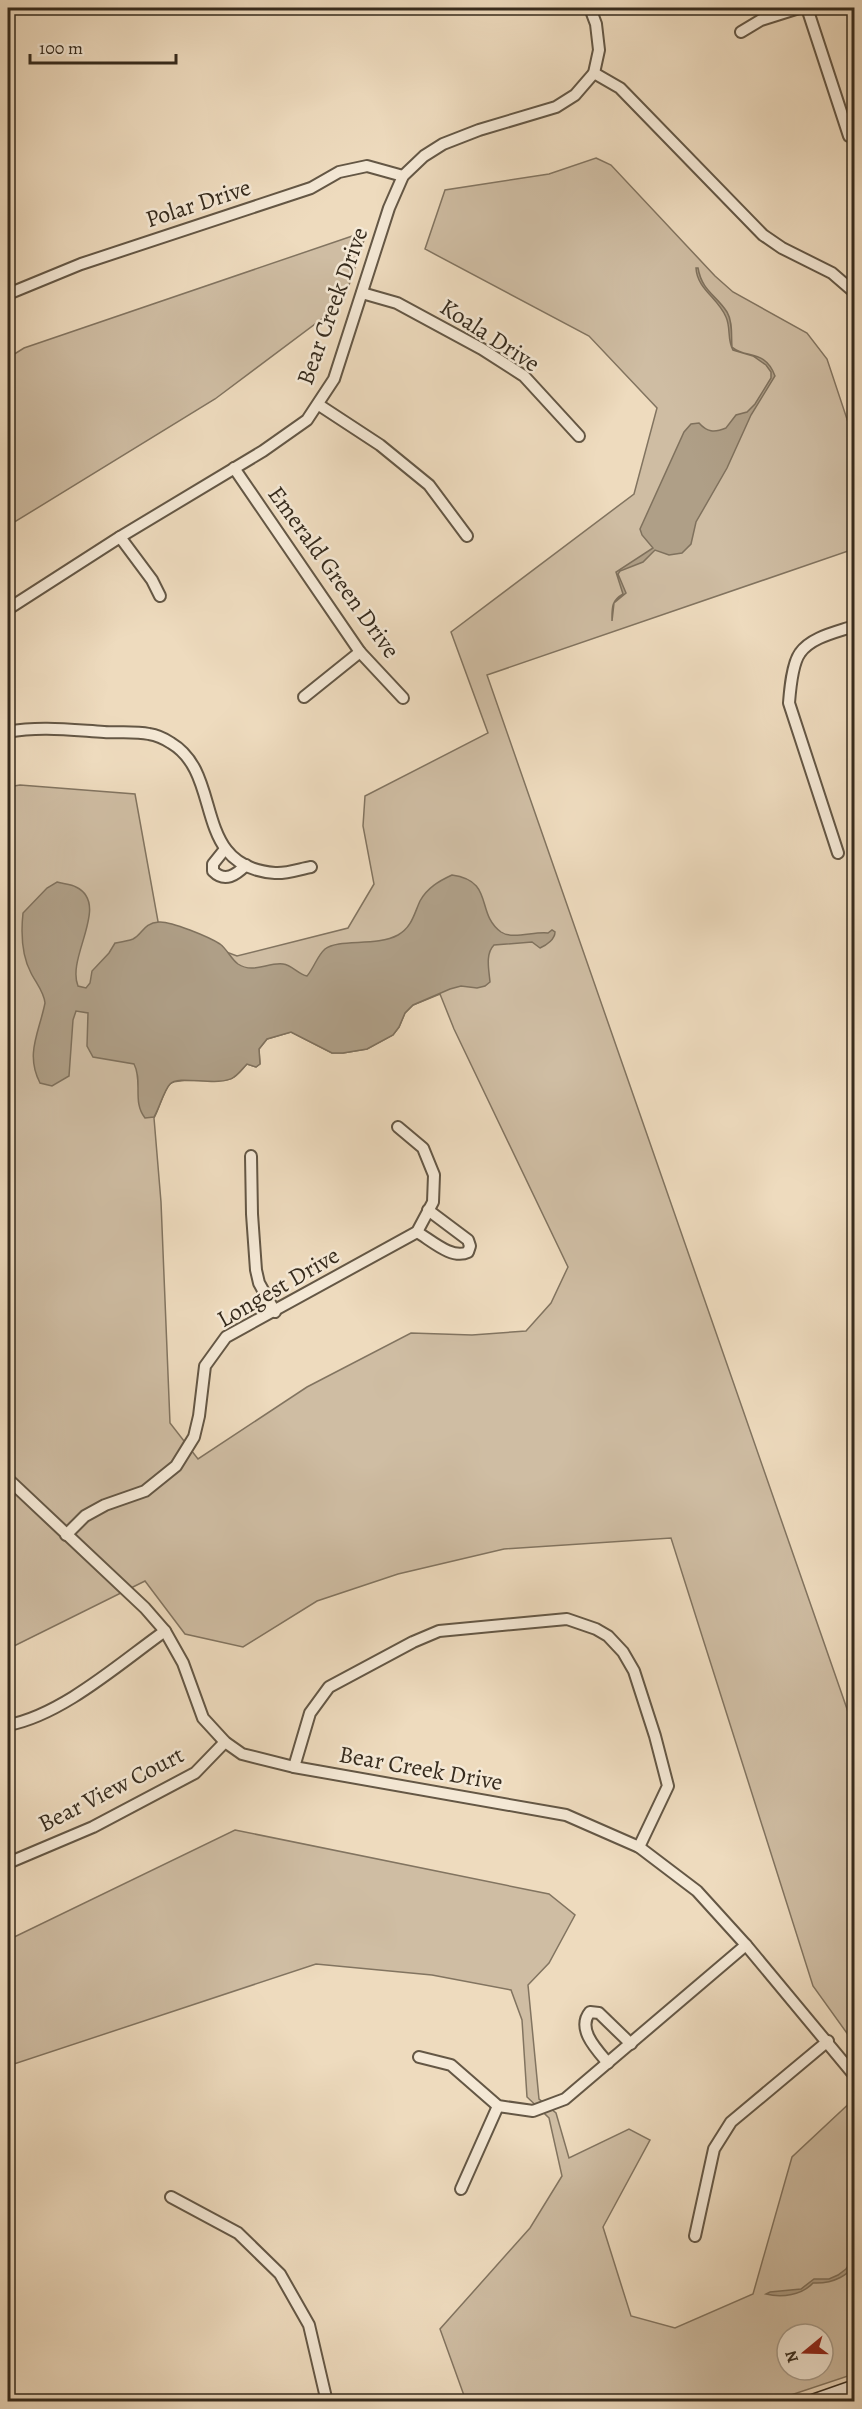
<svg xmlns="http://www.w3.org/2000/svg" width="862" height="2409" font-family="Alegreya,serif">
<rect width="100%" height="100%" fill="#eedbbe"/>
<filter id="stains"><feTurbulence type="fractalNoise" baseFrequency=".00333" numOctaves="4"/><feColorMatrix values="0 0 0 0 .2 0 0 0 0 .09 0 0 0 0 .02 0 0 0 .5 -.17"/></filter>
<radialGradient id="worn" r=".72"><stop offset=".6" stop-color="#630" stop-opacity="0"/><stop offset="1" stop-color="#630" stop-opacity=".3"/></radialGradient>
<g fill="#cfbda3" stroke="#827460" stroke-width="1.5" fill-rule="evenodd">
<path d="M596 158 611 165 715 276 733 292 807 333 827 359 854 440V549L487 675 854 1729V2043L813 1986 671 1538 504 1549 398 1574 317 1601 243 1647 185 1634 145 1581 8 1649V787L20 785 135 794 159 927 237 956 348 928 374 884 363 826 365 796 488 733 451 632 634 494 657 408 589 336 425 249 445 190 549 174ZM440 994 454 1029 568 1267 551 1303 526 1331 472 1335 411 1333 307 1387 198 1459 170 1423 161 1202 154 1118C159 1109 164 1090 170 1084 176 1077 217 1083 230 1079 237 1077 242 1069 247 1064L256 1067 260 1064 259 1049 267 1039 291 1032 332 1053H343L367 1049 393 1035 399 1027 405 1013 413 1005Z"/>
<polygon points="367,231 343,303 215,399 8,526 8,358 24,348"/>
<path d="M235 1830 549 1894 575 1915 549 1963 528 1985 539 2099 556 2113 569 2158 629 2129 650 2140 603 2227 631 2316 675 2328 753 2294 792 2157 854 2099V2374L773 2401H466L440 2329 530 2228 562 2176 549 2118 527 2097 522 2020 511 1990 432 1975 316 1964 8 2066V1940ZM787 2334H823V2370H787Z"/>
</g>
<g fill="#af9f87" stroke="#7f715d" stroke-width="1.5">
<path d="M696 268H698C702 291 716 295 727 312 733 322 731 336 732 347 746 359 765 349 775 376L751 415 727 468 696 522 691 544 682 553 669 555 655 550 643 562 620 571 618 574 626 593 614 603 612 621C612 608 611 601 623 594L616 572 653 548 642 535 640 529 684 432 691 424 699 423C707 432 714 433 726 428L736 415 747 412 755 404 771 378V372L766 365 753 356 733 350C727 340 731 328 726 317 718 298 697 289 696 268Z"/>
<path d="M452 875C495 881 475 913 501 932 513 940 534 931 548 933L552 930 555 932C555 939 547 945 540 948L532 942 494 945C485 954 489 970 490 982L485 986 477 988 461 986 450 989 413 1005 405 1013 399 1027 393 1035 367 1049 343 1053H332L291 1032 267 1039 259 1049 260 1064 256 1067 247 1064C243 1068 239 1074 234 1077 219 1088 179 1074 170 1084 164 1090 159 1109 154 1117L145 1118C132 1102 143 1081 134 1064L93 1057 87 1046 88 1013 76 1011 73 1020 69 1076 52 1086 40 1083C25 1054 39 1033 45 1003 44 992 36 983 31 973 22 956 21 932 23 913L47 888 57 882C63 884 71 884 76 887 111 904 66 957 78 986L86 988 90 983 92 971 109 953 115 943C121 942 128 941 133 939 143 934 143 923 159 922 171 921 209 937 220 944 227 949 231 959 238 964 253 974 268 962 283 964 292 965 298 974 307 976 314 968 317 956 325 949 339 938 376 947 398 935 412 927 414 914 420 901 427 888 439 881 452 875Z"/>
<path d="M854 2257C855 2276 830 2284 813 2283 802 2295 782 2298 766 2294L770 2292 801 2289 814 2279H829L838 2275 846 2269Z"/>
</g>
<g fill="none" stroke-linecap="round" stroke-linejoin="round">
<defs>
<g id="street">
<polyline points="807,8 849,136"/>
<polyline points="741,32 761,20 799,8"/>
<polyline points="594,73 620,88 763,235 782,248 832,273 854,292"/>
<polyline points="362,293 397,303 482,349 524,376 579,436"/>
<polyline points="8,294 81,264 311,188 339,172 367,166 403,176"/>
<polyline points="319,405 380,445 429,485 467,536"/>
<polyline points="234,468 360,652 403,698"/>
<polyline points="120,537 152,580 160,596"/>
<polyline points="8,609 120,537 263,451 307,420 334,379 389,208 403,176 424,156 443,144 479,130 556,107 575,95 594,73 599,50 596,24 590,8"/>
<polyline points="304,697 360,652"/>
<path d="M8 732C39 726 71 730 104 732 118 733 135 731 149 734 156 735 165 739 171 743 225 775 190 867 275 873 286 874 300 869 311 867"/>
<path d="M225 849 213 864V871C225 883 236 875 246 865"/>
<path d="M838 853 789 703C790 690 792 664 800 653 811 637 837 632 854 626"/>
<polyline points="251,1156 252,1214 256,1270 259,1283 275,1312"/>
<path d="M417 1232C431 1240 452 1260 468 1252L470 1246 468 1240 428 1210"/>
<polyline points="8,1479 145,1608 165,1631 183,1663 203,1718 225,1742 242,1754 294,1767 566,1815 639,1847 697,1891 746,1945 854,2075"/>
<polyline points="66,1535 85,1516 105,1505 145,1491 176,1466 194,1437 199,1416 205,1366 226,1337 417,1232 433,1202 434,1175 423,1148 398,1127"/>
<path d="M8 1725C62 1715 120 1663 165 1631"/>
<polyline points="294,1767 310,1713 329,1687 413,1642 439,1631 567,1619 596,1629 608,1636 623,1652 634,1671 655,1736 668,1786 639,1847"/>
<polyline points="8,1863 93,1827 195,1773 225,1742"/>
<polyline points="419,2057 451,2065 498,2106 533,2111 565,2099 746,1945"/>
<path d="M608 2063C597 2050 576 2029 590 2012L599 2013 631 2044"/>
<polyline points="461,2189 498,2106"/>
<polyline points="171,2197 238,2233 280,2274 309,2325 327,2402"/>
<polyline points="695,2236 714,2149 731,2122 828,2041"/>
</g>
<polyline id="secondary" points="814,2402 854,2388"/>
</defs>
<use href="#street" stroke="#645745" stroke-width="14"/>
<use href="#secondary" stroke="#362b1d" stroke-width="18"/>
<use href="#street" stroke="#f4e8d5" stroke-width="10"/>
<use href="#secondary" stroke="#f4e8d5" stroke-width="15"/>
</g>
<g text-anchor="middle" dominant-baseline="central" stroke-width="5" stroke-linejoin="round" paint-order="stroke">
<g font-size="24" fill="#362b1d" stroke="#f4e8d5">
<text transform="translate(198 203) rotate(-18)">Polar Drive</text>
<text transform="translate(332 306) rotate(-70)">Bear Creek Drive</text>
<text transform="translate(490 335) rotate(33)">Koala Drive</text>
<text transform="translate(334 572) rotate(54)">Emerald Green Drive</text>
<text transform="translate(278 1287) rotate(-30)">Longest Drive</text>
<text transform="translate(421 1768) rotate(10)">Bear Creek Drive</text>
<text transform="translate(111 1789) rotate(-27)">Bear View Court</text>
</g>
</g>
<rect width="862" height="2409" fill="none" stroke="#eedbbe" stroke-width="30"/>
<rect x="9" y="9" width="844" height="2391" fill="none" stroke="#362b1d" stroke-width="3"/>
<rect x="15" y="15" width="832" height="2379" fill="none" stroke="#362b1d" stroke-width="1.5"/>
<g transform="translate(805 2352) rotate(251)"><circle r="28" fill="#f4e8d5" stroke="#a89c8b" stroke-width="1.5"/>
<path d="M0-4.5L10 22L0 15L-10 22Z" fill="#8f2418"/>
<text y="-9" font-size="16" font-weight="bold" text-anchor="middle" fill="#362b1d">N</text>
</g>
<path d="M30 54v9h146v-9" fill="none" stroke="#362b1d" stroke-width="3"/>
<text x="39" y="54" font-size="18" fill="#362b1d" stroke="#f4e8d5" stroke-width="4.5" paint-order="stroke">100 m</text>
<rect width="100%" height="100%" filter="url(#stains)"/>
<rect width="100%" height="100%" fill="url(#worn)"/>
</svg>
